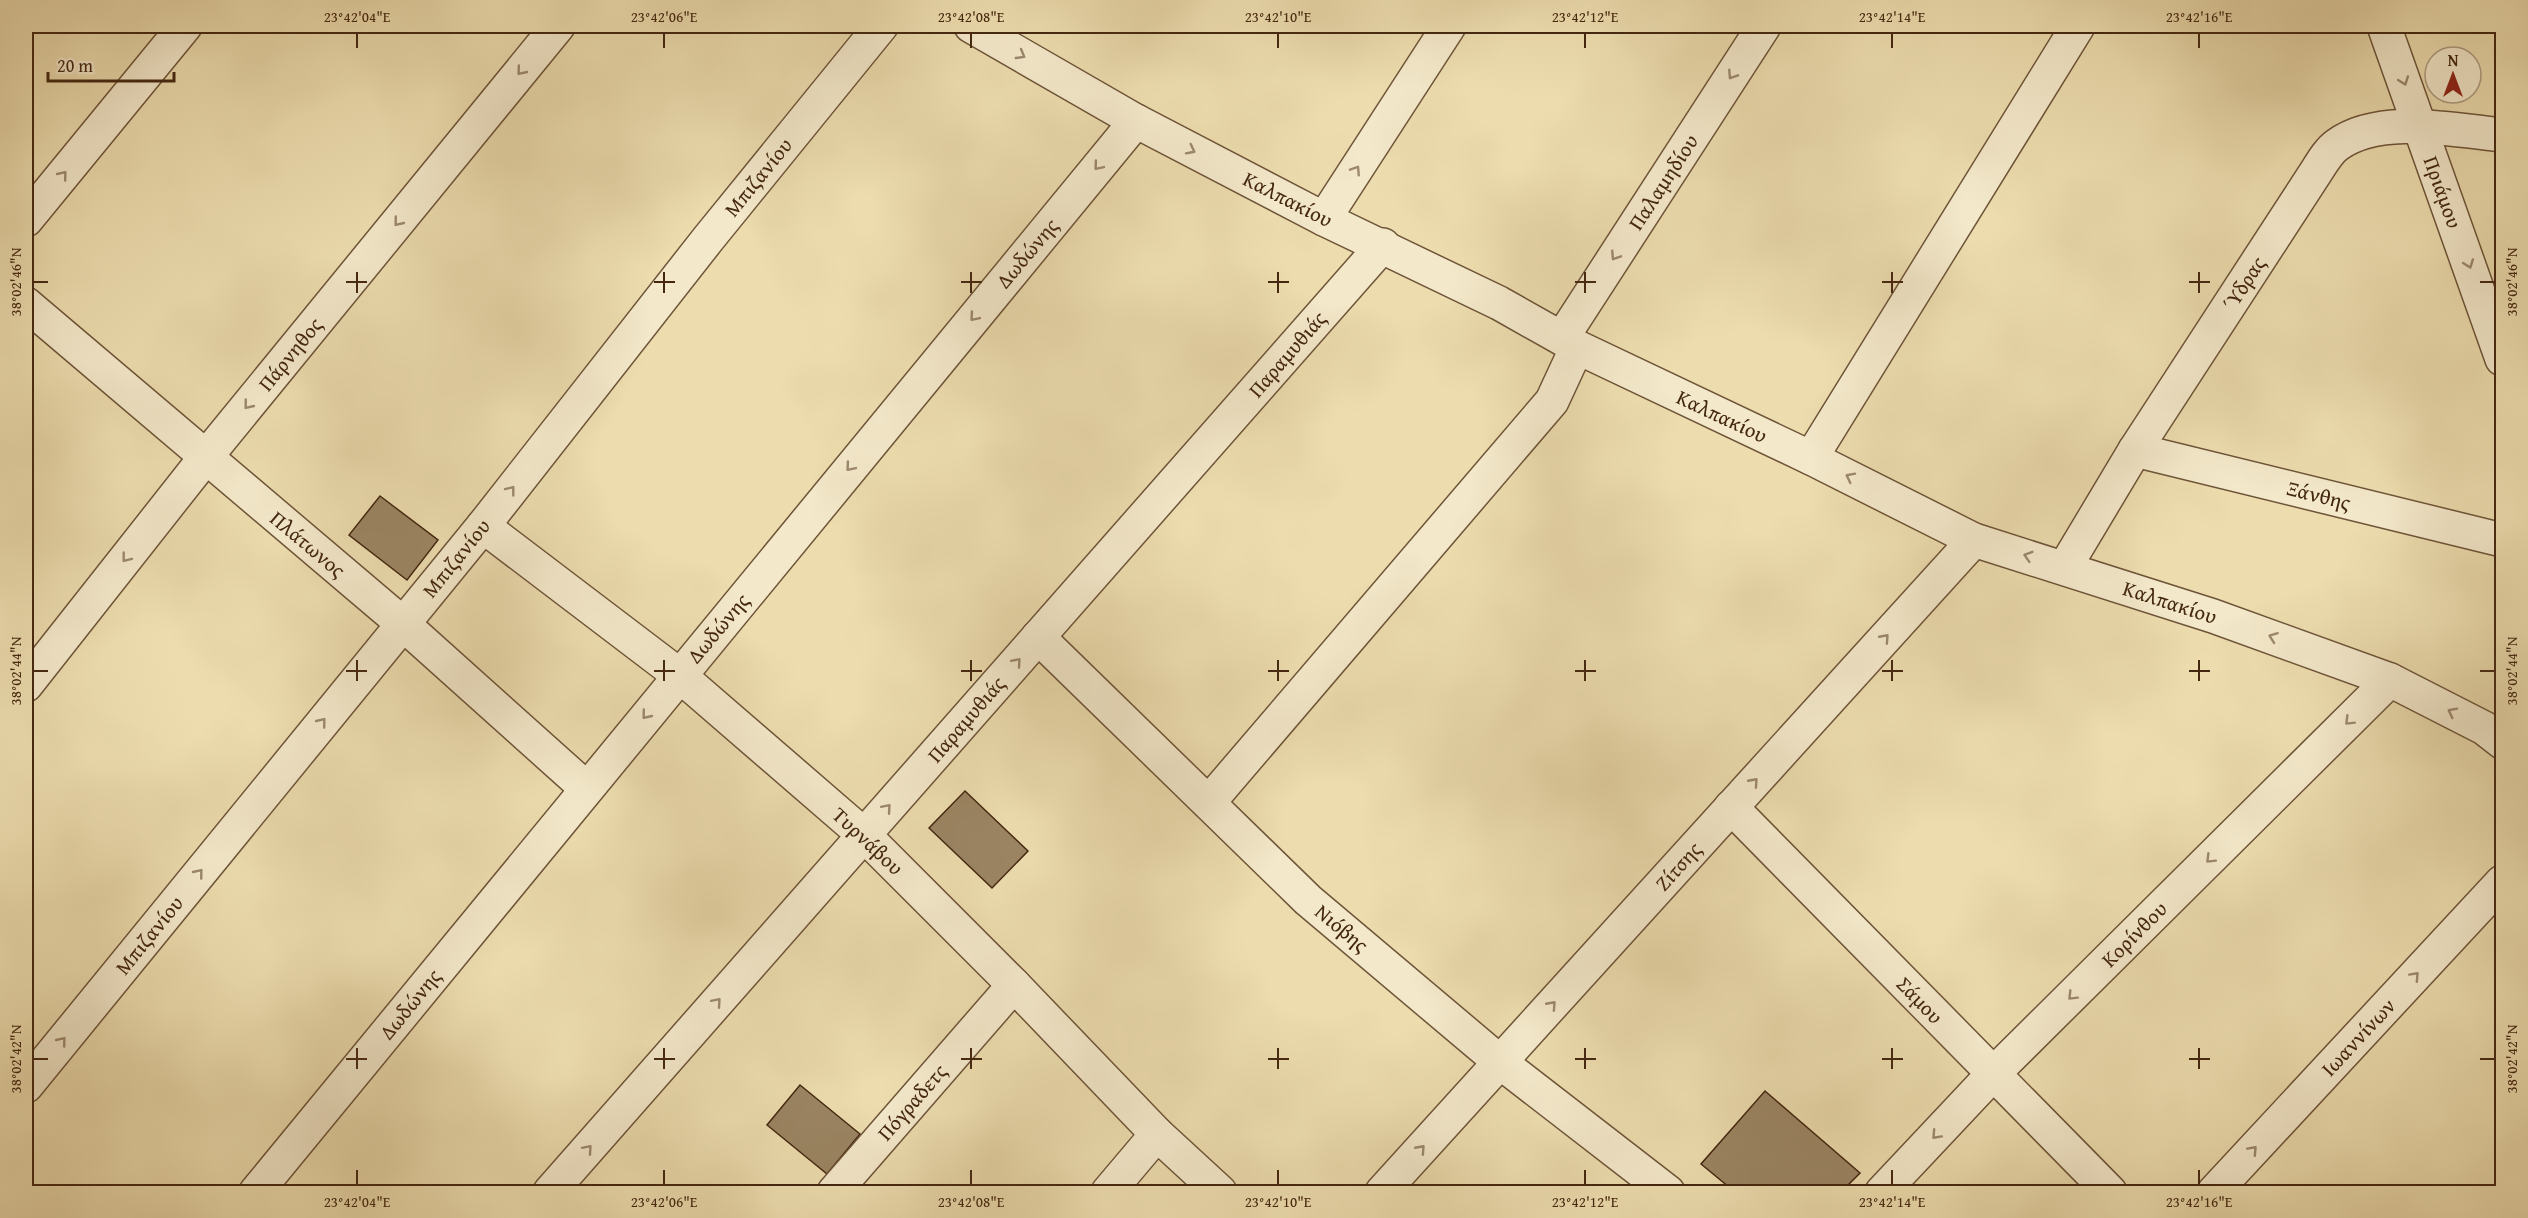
<svg xmlns="http://www.w3.org/2000/svg" width="2528" height="1218" font-family="'Gentium Book Plus',serif">
<rect width="100%" height="100%" fill="#ecdcae"/>
<filter id="stains"><feTurbulence type="fractalNoise" baseFrequency=".00333" numOctaves="4"/><feColorMatrix values="0 0 0 0 .2 0 0 0 0 .09 0 0 0 0 .02 0 0 0 .5 -.17"/></filter>
<radialGradient id="worn" r=".72"><stop offset=".6" stop-color="#630" stop-opacity="0"/><stop offset="1" stop-color="#630" stop-opacity=".3"/></radialGradient>
<g fill="#9b8563" stroke="#442711" stroke-width="1.5">
<polygon points="380,496 438,540 407,580 349,535"/>
<polygon points="965,791 1028,851 992,888 929,828"/>
<polygon points="800,1085 860,1134 827,1174 767,1125"/>
<polygon points="1765,1091 1860,1173 1841,1192 1735,1192 1701,1164"/>
</g>
<g fill="none" stroke-linecap="round" stroke-linejoin="round">
<defs>
<g id="minor">
<polyline points="971,26 1136,121 1324,219"/>
<polyline points="26,220 185,26"/>
<polyline points="26,304 402,623 586,788"/>
<polyline points="1562,338 1764,26"/>
<polyline points="2135,450 2502,540"/>
<polyline points="1811,458 2078,26"/>
<polyline points="483,526 679,675 864,835 1014,985 1157,1134 1220,1192"/>
<path d="M2065 567 2135 450 2312 178C2319 168 2327 152 2337 145 2379 114 2454 130 2502 135"/>
<polyline points="1038,637 1308,900 1500,1062 1668,1192"/>
<polyline points="26,685 205,458 558,26"/>
<polyline points="1209,802 1552,401 1577,347"/>
<polyline points="1731,807 2110,1192"/>
<polyline points="26,1086 483,526 708,239 881,26"/>
<polyline points="256,1192 1136,121"/>
<polyline points="550,1192 1383,245"/>
<polyline points="834,1192 1014,985"/>
<polyline points="1108,1192 1157,1134"/>
<polyline points="1382,1192 1974,540"/>
<polyline points="1882,1192 1993,1074 2390,680"/>
<polyline points="2214,1192 2502,882"/>
</g>
<g id="tertiary">
<polyline points="1449,26 1324,219 1499,303 1577,347 1811,458 1974,540 2213,616 2390,680 2484,728 2502,742"/>
<polyline points="2384,26 2502,359"/>
</g>
</defs>
<use href="#minor" stroke="#6e5438" stroke-width="36"/>
<use href="#tertiary" stroke="#6e5438" stroke-width="36"/>
<use href="#minor" stroke="#f3e8ca" stroke-width="33"/>
<use href="#tertiary" stroke="#f3e8ca" stroke-width="33"/>
</g>
<defs><path id="oneway-chevron" d="M-2-3.5L2.5 0L-2 3.5" fill="none" stroke-width="1.6" stroke-linecap="round" stroke-linejoin="round" transform="scale(1.5)"/></defs>
<g stroke="#9c886e">
<use href="#oneway-chevron" transform="translate(1021 55) rotate(30)"/>
<use href="#oneway-chevron" transform="translate(521 71) rotate(129)"/>
<use href="#oneway-chevron" transform="translate(1732 75) rotate(123)"/>
<use href="#oneway-chevron" transform="translate(2404 81) rotate(70)"/>
<use href="#oneway-chevron" transform="translate(1191 150) rotate(27)"/>
<use href="#oneway-chevron" transform="translate(1098 166) rotate(130)"/>
<use href="#oneway-chevron" transform="translate(1356 170) rotate(-57)"/>
<use href="#oneway-chevron" transform="translate(63 175) rotate(-51)"/>
<use href="#oneway-chevron" transform="translate(398 222) rotate(129)"/>
<use href="#oneway-chevron" transform="translate(1615 256) rotate(123)"/>
<use href="#oneway-chevron" transform="translate(2469 264) rotate(70)"/>
<use href="#oneway-chevron" transform="translate(974 317) rotate(130)"/>
<use href="#oneway-chevron" transform="translate(248 405) rotate(129)"/>
<use href="#oneway-chevron" transform="translate(850 467) rotate(130)"/>
<use href="#oneway-chevron" transform="translate(1850 477) rotate(-153)"/>
<use href="#oneway-chevron" transform="translate(511 490) rotate(-52)"/>
<use href="#oneway-chevron" transform="translate(2028 556) rotate(-163)"/>
<use href="#oneway-chevron" transform="translate(126 558) rotate(128)"/>
<use href="#oneway-chevron" transform="translate(2273 637) rotate(-160)"/>
<use href="#oneway-chevron" transform="translate(1885 638) rotate(-48)"/>
<use href="#oneway-chevron" transform="translate(1017 662) rotate(-49)"/>
<use href="#oneway-chevron" transform="translate(2452 712) rotate(-153)"/>
<use href="#oneway-chevron" transform="translate(646 715) rotate(129)"/>
<use href="#oneway-chevron" transform="translate(2349 721) rotate(135)"/>
<use href="#oneway-chevron" transform="translate(322 722) rotate(-51)"/>
<use href="#oneway-chevron" transform="translate(1754 782) rotate(-48)"/>
<use href="#oneway-chevron" transform="translate(887 808) rotate(-49)"/>
<use href="#oneway-chevron" transform="translate(2210 859) rotate(135)"/>
<use href="#oneway-chevron" transform="translate(199 873) rotate(-51)"/>
<use href="#oneway-chevron" transform="translate(2415 976) rotate(-47)"/>
<use href="#oneway-chevron" transform="translate(2072 996) rotate(135)"/>
<use href="#oneway-chevron" transform="translate(717 1002) rotate(-49)"/>
<use href="#oneway-chevron" transform="translate(1552 1005) rotate(-48)"/>
<use href="#oneway-chevron" transform="translate(62 1041) rotate(-51)"/>
<use href="#oneway-chevron" transform="translate(1936 1135) rotate(133)"/>
<use href="#oneway-chevron" transform="translate(588 1149) rotate(-49)"/>
<use href="#oneway-chevron" transform="translate(1421 1149) rotate(-48)"/>
<use href="#oneway-chevron" transform="translate(2253 1150) rotate(-47)"/>
</g>
<path fill="none" stroke="#442711" stroke-width="2" d="M357 33V48M664 33V48M971 33V48M1278 33V48M1585 33V48M1892 33V48M2199 33V48M357 272V293M664 272V293M971 272V293M1278 272V293M1585 272V293M1892 272V293M2199 272V293M33 282H48M346 282H367M654 282H675M961 282H982M1268 282H1289M1575 282H1596M1882 282H1903M2189 282H2210M2480 282H2495M357 660V681M664 660V681M971 660V681M1278 660V681M1585 660V681M1892 660V681M2199 660V681M33 671H48M346 671H367M654 671H675M961 671H982M1268 671H1289M1575 671H1596M1882 671H1903M2189 671H2210M2480 671H2495M357 1048V1069M664 1048V1069M971 1048V1069M1278 1048V1069M1585 1048V1069M1892 1048V1069M2199 1048V1069M33 1059H48M346 1059H367M654 1059H675M961 1059H982M1268 1059H1289M1575 1059H1596M1882 1059H1903M2189 1059H2210M2480 1059H2495M357 1170V1185M664 1170V1185M971 1170V1185M1278 1170V1185M1585 1170V1185M1892 1170V1185M2199 1170V1185"/>
<g text-anchor="middle" dominant-baseline="central" stroke-width="4.5" stroke-linejoin="round" paint-order="stroke">
<g font-size="21" fill="#442711" stroke="#f3e8ca">
<text transform="translate(758 177) rotate(-51)">Μπιζανίου</text>
<text transform="translate(1663 182) rotate(-57)">Παλαμηδίου</text>
<text transform="translate(2443 192) rotate(70)">Πριάμου</text>
<text transform="translate(1288 199) rotate(27)">Καλπακίου</text>
<text transform="translate(1027 253) rotate(-50)">Δωδώνης</text>
<text transform="translate(2244 283) rotate(-57)">Ύδρας</text>
<text transform="translate(290 354) rotate(-51)">Πάρνηθος</text>
<text transform="translate(1287 354) rotate(-49)">Παραμυθιάς</text>
<text transform="translate(1722 416) rotate(25)">Καλπακίου</text>
<text transform="translate(2319 495) rotate(14)">Ξάνθης</text>
<text transform="translate(308 544) rotate(40)">Πλάτωνος</text>
<text transform="translate(456 558) rotate(-51)">Μπιζανίου</text>
<text transform="translate(2170 602) rotate(18)">Καλπακίου</text>
<text transform="translate(718 628) rotate(-50)">Δωδώνης</text>
<text transform="translate(966 719) rotate(-49)">Παραμυθιάς</text>
<text transform="translate(868 841) rotate(43)">Τυρνάβου</text>
<text transform="translate(1678 866) rotate(-48)">Ζίτσης</text>
<text transform="translate(1342 928) rotate(40)">Νιόβης</text>
<text transform="translate(2134 934) rotate(-45)">Κορίνθου</text>
<text transform="translate(149 935) rotate(-51)">Μπιζανίου</text>
<text transform="translate(1920 1000) rotate(46)">Σάμου</text>
<text transform="translate(410 1004) rotate(-51)">Δωδώνης</text>
<text transform="translate(2358 1037) rotate(-47)">Ιωαννίνων</text>
<text transform="translate(912 1102) rotate(-49)">Πόγραδετς</text>
</g>
</g>
<rect width="2528" height="1218" fill="none" stroke="#ecdcae" stroke-width="66"/>
<g transform="translate(2453 75)"><circle r="28" fill="#f3e8ca" stroke="#ad9b80" stroke-width="1.5"/>
<path d="M0-4.5L10 22L0 15L-10 22Z" fill="#8f2418"/>
<text y="-9" font-size="16" font-weight="bold" text-anchor="middle" fill="#442711">N</text>
</g>
<path d="M48 72v9h126v-9" fill="none" stroke="#442711" stroke-width="3"/>
<text x="57" y="72" font-size="18" fill="#442711" stroke="#f3e8ca" stroke-width="4.5" paint-order="stroke">20 m</text>
<rect x="33" y="33" width="2462" height="1152" fill="none" stroke="#442711" stroke-width="2"/>
<g font-size="15" text-anchor="middle" fill="#442711">
<text x="357" y="22">23°42'04"E</text>
<text x="664" y="22">23°42'06"E</text>
<text x="971" y="22">23°42'08"E</text>
<text x="1278" y="22">23°42'10"E</text>
<text x="1585" y="22">23°42'12"E</text>
<text x="1892" y="22">23°42'14"E</text>
<text x="2199" y="22">23°42'16"E</text>
<text transform="translate(16 282) rotate(-90)" y="5">38°02'46"N</text>
<text transform="translate(2512 282) rotate(-90)" y="5">38°02'46"N</text>
<text transform="translate(16 671) rotate(-90)" y="5">38°02'44"N</text>
<text transform="translate(2512 671) rotate(-90)" y="5">38°02'44"N</text>
<text transform="translate(16 1059) rotate(-90)" y="5">38°02'42"N</text>
<text transform="translate(2512 1059) rotate(-90)" y="5">38°02'42"N</text>
<text x="357" y="1207">23°42'04"E</text>
<text x="664" y="1207">23°42'06"E</text>
<text x="971" y="1207">23°42'08"E</text>
<text x="1278" y="1207">23°42'10"E</text>
<text x="1585" y="1207">23°42'12"E</text>
<text x="1892" y="1207">23°42'14"E</text>
<text x="2199" y="1207">23°42'16"E</text>
</g>
<rect width="100%" height="100%" filter="url(#stains)"/>
<rect width="100%" height="100%" fill="url(#worn)"/>
</svg>
